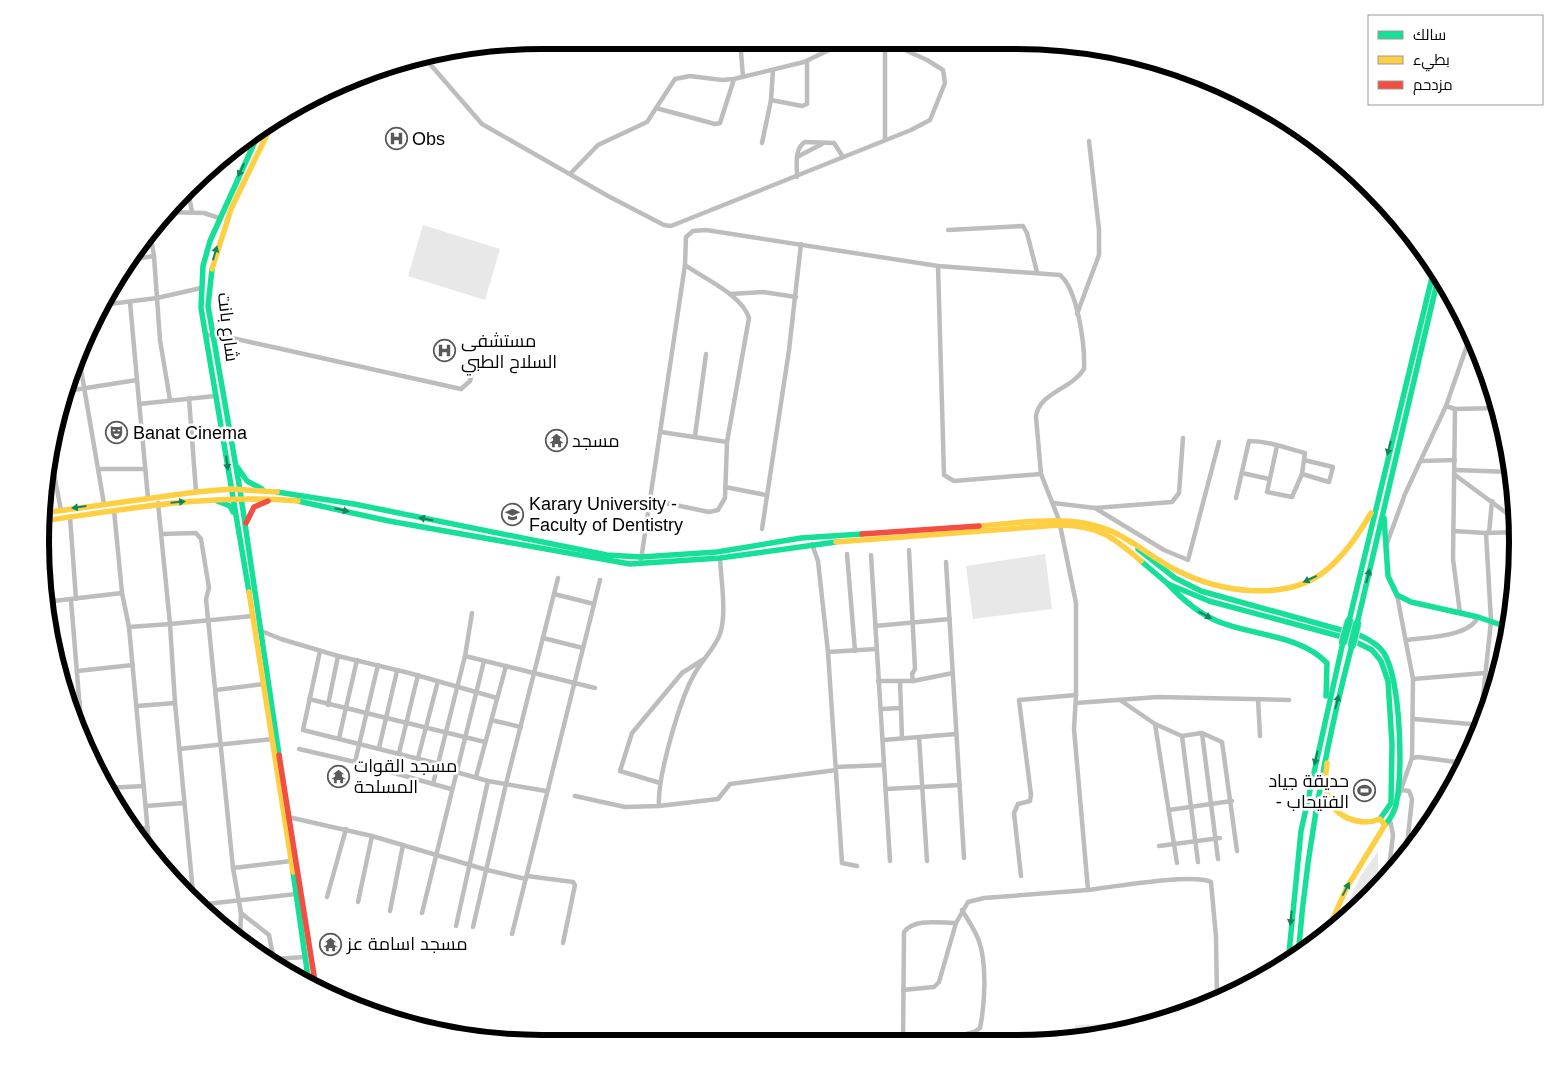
<svg xmlns="http://www.w3.org/2000/svg" width="1558" height="1084" font-family="Helvetica,Cairo,sans-serif">
<rect width="100%" height="100%" fill="#fff"/>
<g fill="#e8e8e8">
<polygon points="423,225 500,249 485,300 408,276"/>
<polygon points="1045,554 1052,609 973,619 966,566"/>
<polygon points="1378,851 1378,888 1371,897 1330,930 1339,923 1360,877"/>
<polygon points="1151,1022 1114,1034 1075,1038 1075,1025"/>
</g>
<g fill="none" stroke-linecap="round" stroke-linejoin="round">
<g stroke="#bdbdbd" stroke-width="4.5">
<polyline points="740,40 743,77"/>
<polyline points="885,41 885,139"/>
<polyline points="423,56 482,124 608,196 664,225 671,226 911,130 930,120 945,83 943,70 927,60 883,40"/>
<polyline points="771,100 773,70"/>
<polyline points="656,108 715,124 720,123 734,79"/>
<polyline points="762,143 771,100 802,106 807,104 807,61"/>
<polyline points="797,157 822,144"/>
<polyline points="571,173 598,145 647,122 675,79 690,76 722,80 734,79 804,62 850,40"/>
<path d="M797 177C797 166 794 148 805 142L834 143 843 157"/>
<polyline points="188,191 192,212"/>
<polyline points="164,212 204,213 219,218"/>
<polyline points="150,230 154,256 160,340 170,400"/>
<polyline points="948,230 1023,226 1027,233 1037,272"/>
<polyline points="127,260 154,256"/>
<polyline points="730,294 763,292 796,297"/>
<polyline points="102,305 157,298 201,288"/>
<polyline points="1077,314 1099,255 1099,230 1089,141"/>
<polyline points="206,335 223,336 461,389 470,381 474,364"/>
<polyline points="78,352 104,504"/>
<polyline points="137,380 148,498"/>
<polyline points="67,391 137,380 130,302"/>
<polyline points="189,398 196,492"/>
<polyline points="139,404 215,396"/>
<polyline points="1446,406 1455,409 1498,408"/>
<polyline points="1455,409 1453,559 1460,613"/>
<polyline points="661,432 727,442"/>
<polyline points="695,436 706,354"/>
<polyline points="50,454 61,510"/>
<polyline points="1421,461 1455,460"/>
<polyline points="99,469 145,469"/>
<polyline points="1455,470 1511,472"/>
<polyline points="1242,473 1269,479"/>
<polyline points="1302,474 1329,482 1333,467 1304,460"/>
<polyline points="1455,475 1516,520"/>
<polyline points="725,487 766,495"/>
<path d="M1236 498 1249 441C1269 441 1286 448 1305 453L1302 474 1292 497 1267 492 1277 446"/>
<path d="M651 500 709 512 718 510 725 498 727 442 749 318C742 295 705 279 685 265"/>
<polyline points="158,503 170,624 253,616"/>
<polyline points="1053,503 1095,508 1164,550 1188,560 1219,442"/>
<polyline points="1095,508 1172,502 1179,493 1183,438"/>
<polyline points="114,510 122,593 129,627 150,855"/>
<polyline points="70,517 76,599"/>
<polyline points="762,529 789,350 801,244"/>
<polyline points="1453,531 1486,533 1517,532"/>
<polyline points="1489,533 1492,501"/>
<polyline points="161,534 196,533 201,539 209,588 206,599 233,868 241,913 240,940"/>
<polyline points="812,544 818,561 828,652 842,863 857,866"/>
<polyline points="1386,546 1405,494 1446,406 1471,334"/>
<polyline points="909,550 915,669 912,674 913,681"/>
<polyline points="847,554 855,651"/>
<polyline points="871,555 890,861"/>
<path d="M641 560 685 265 686 237 693 231 706 230 938 266 1060 275C1078 290 1085 346 1084 369 1072 389 1038 393 1036 417L1041 474"/>
<polyline points="946,562 964,858"/>
<polyline points="554,594 594,604"/>
<polyline points="1397,595 1413,679 1412,758"/>
<polyline points="71,600 82,734"/>
<polyline points="45,602 122,593"/>
<polyline points="875,626 950,619"/>
<polyline points="129,627 170,624 175,703 194,903"/>
<polyline points="259,630 281,639 338,656 409,673 497,698"/>
<polyline points="543,638 583,648"/>
<path d="M1407 640C1427 637 1469 637 1478 617"/>
<polyline points="320,651 303,730 439,764"/>
<polyline points="828,652 876,649"/>
<polyline points="465,656 595,688"/>
<polyline points="77,671 133,665"/>
<polyline points="1413,679 1485,673"/>
<polyline points="878,681 913,681 953,673"/>
<polyline points="900,681 902,738"/>
<polyline points="216,690 264,684"/>
<polyline points="309,699 485,742"/>
<polyline points="1258,699 1260,736"/>
<polyline points="1120,700 1155,724 1177,863"/>
<polyline points="1076,703 1158,697 1289,700"/>
<polyline points="71,704 80,702"/>
<polyline points="328,705 338,656"/>
<polyline points="137,706 175,703"/>
<polyline points="882,709 901,708"/>
<polyline points="1414,719 1481,725"/>
<polyline points="491,720 521,727"/>
<polyline points="1155,724 1182,736 1198,862"/>
<polyline points="1202,733 1222,742 1237,851"/>
<polyline points="1479,735 1491,621 1486,533"/>
<polyline points="1182,736 1202,733 1218,859"/>
<polyline points="919,737 927,861"/>
<polyline points="339,738 357,660"/>
<polyline points="883,740 956,734"/>
<polyline points="379,748 397,671"/>
<polyline points="179,749 273,739"/>
<polyline points="299,749 355,762 451,789"/>
<polyline points="399,753 418,675"/>
<polyline points="418,758 438,681"/>
<polyline points="355,762 378,665"/>
<polyline points="836,767 884,765"/>
<polyline points="456,772 488,781 546,791"/>
<polyline points="476,777 506,666"/>
<polyline points="1457,777 1457,762"/>
<polyline points="660,783 620,771 632,733 682,673 704,659"/>
<polyline points="433,784 465,656 472,613"/>
<polyline points="107,788 144,786"/>
<polyline points="886,789 960,785"/>
<polyline points="1401,790 1409,791 1412,799 1406,855"/>
<polyline points="1399,795 1412,758 1418,757 1464,763"/>
<polyline points="575,796 625,807 659,806 718,799 730,784 836,770"/>
<polyline points="146,806 184,803"/>
<path d="M659 806C657 778 680 698 695 673 702 660 715 648 720 634 727 612 721 581 720 558"/>
<polyline points="1169,810 1232,801"/>
<polyline points="288,817 372,836 487,870 526,879"/>
<polyline points="132,829 148,828"/>
<polyline points="1159,846 1220,838"/>
<polyline points="233,868 291,861"/>
<polyline points="527,876 573,882 575,885 563,943"/>
<polyline points="1021,876 1014,813 1018,804 1030,801 1031,795 1019,700 1076,695"/>
<polyline points="1388,876 1393,835 1390,820"/>
<path d="M1088 890C1112 887 1194 873 1211 882L1216 937 1217 999"/>
<polyline points="327,897 346,829"/>
<polyline points="358,902 372,836"/>
<polyline points="197,905 296,894"/>
<polyline points="390,911 403,845"/>
<polyline points="241,913 269,935 275,966"/>
<polyline points="422,913 484,661"/>
<polyline points="456,926 488,781"/>
<polyline points="473,927 506,784 558,578"/>
<polyline points="512,934 600,580"/>
<polyline points="274,959 305,957"/>
<polyline points="903,990 934,987 939,982 956,923 968,902 984,898 1088,890 1074,729 1076,695 1076,603 1059,520 1041,474 954,481 944,475 938,266"/>
<path d="M903 1036 966 1034 974 1032 980 1028C985 1004 987 964 979 941 975 930 968 920 962 910"/>
<path d="M903 1044 904 932C914 918 940 923 956 923"/>
</g>
<g stroke="#16e098" stroke-width="5.5">
<polyline points="212,269 208,306 240,490 279,755"/>
<polyline points="238,468 247,481 262,489"/>
<polyline points="277,492 354,504 607,555 641,557 717,552 801,538 862,534"/>
<polyline points="217,501 230,506 233,512"/>
<polyline points="298,501 389,521 630,564 720,558 836,542"/>
<polyline points="1384,518 1388,576 1397,595 1411,602 1478,617 1510,628"/>
<path d="M1138 549 1175 578 1201 591 1359 635C1368 639 1378 644 1384 653 1401 682 1403 771 1396 805 1394 813 1390 819 1385 825"/>
<polyline points="1141,561 1168,584 1209,601 1350,639 1372,650 1381,661 1388,681 1392,744 1391,803 1380,819"/>
<path d="M1168 584C1182 599 1198 613 1217 621 1252 636 1299 634 1327 663L1326 696"/>
<polyline points="249,592 201,308 203,266 210,241 262,126"/>
<polyline points="1349,621 1435,265"/>
<polyline points="1357,624 1439,274"/>
<polyline points="293,872 309,984"/>
<path d="M1298 957C1306 851 1325 748 1352 645"/>
<polyline points="1288,963 1301,831 1343,642"/>
</g>
<g stroke="#ffcf43" stroke-width="5.5">
<polyline points="212,269 231,209 275,118"/>
<polyline points="43,513 196,492 231,489 277,492"/>
<path d="M43 521C127 509 212 493 298 501"/>
<path d="M979 526C1031 522 1087 510 1132 543"/>
<path d="M1130 541C1146 551 1161 563 1178 571 1220 592 1284 602 1324 572 1344 556 1358 535 1371 513"/>
<path d="M836 542 1060 525C1099 526 1112 536 1141 561"/>
<polyline points="249,592 293,872"/>
<path d="M1326 934 1347 887 1385 825 1380 819C1359 827 1333 817 1327 794 1324 784 1326 773 1327 763"/>
</g>
<g stroke="#f24e42" stroke-width="5.5">
<polyline points="246,523 254,507 268,501"/>
<polyline points="862,534 979,526"/>
<polyline points="279,755 316,988"/>
</g>
<defs>
<g id="fast-bridge">
<polyline points="1343,642 1349,621"/>
<polyline points="1352,645 1357,624"/>
</g>
</defs>
<use href="#fast-bridge" stroke="#dbdbdb" stroke-width="10" stroke-linecap="butt"/>
<use href="#fast-bridge" stroke="#16e098" stroke-width="8"/>
</g>
<defs><path id="oneway-solid" d="M-6-.8H1V-3.2L6.5 0L1 3.2V.8H-6Z" transform="scale(1.25)"/></defs>
<g fill="#0d865b">
<use href="#oneway-solid" transform="translate(241 170) rotate(115)"/>
<use href="#oneway-solid" transform="translate(215 253) rotate(-74)"/>
<use href="#oneway-solid" transform="translate(1389 448) rotate(104)"/>
<use href="#oneway-solid" transform="translate(227 463) rotate(83)"/>
<use href="#oneway-solid" transform="translate(178 502) rotate(-5)"/>
<use href="#oneway-solid" transform="translate(79 507) rotate(172)"/>
<use href="#oneway-solid" transform="translate(342 510) rotate(13)"/>
<use href="#oneway-solid" transform="translate(426 519) rotate(-168)"/>
<use href="#oneway-solid" transform="translate(1368 576) rotate(-77)"/>
<use href="#oneway-solid" transform="translate(1310 579) rotate(155)"/>
<use href="#oneway-solid" transform="translate(1205 615) rotate(29)"/>
<use href="#oneway-solid" transform="translate(1337 702) rotate(-76)"/>
<use href="#oneway-solid" transform="translate(1316 758) rotate(103)"/>
<use href="#oneway-solid" transform="translate(1346 889) rotate(-62)"/>
<use href="#oneway-solid" transform="translate(1291 918) rotate(96)"/>
</g>
<defs>
<symbol id="hospital-ring" viewBox="-11 -11 22 22"><circle r="9.5" fill="#fff" stroke="#595959" stroke-width="1.5"/><path d="M-5-5h3v3.5h4V-5h3V5h-3V1.5h-4V5h-3Z" fill="#595959"/></symbol>
<symbol id="theatre-ring" viewBox="-11 -11 22 22"><circle r="9.5" fill="#fff" stroke="#595959" stroke-width="1.5"/><path d="M-5-5.5Q0-4 5-5.5V0Q5 5 0 6Q-5 5-5 0ZM-3.3-2.5H-1v1.5H-3.3ZM1-2.5H3.3v1.5H1ZM-2.8 1Q0 5.5 2.8 1Z" fill="#595959"/></symbol>
<symbol id="temple-ring" viewBox="-11 -11 22 22"><circle r="9.5" fill="#fff" stroke="#595959" stroke-width="1.5"/><path d="M0-6L5-2H3V0L6.5 2.5H4V6H1.5V3h-3V6H-4V2.5H-6.5L-3 0V-2H-5Z" fill="#595959"/></symbol>
<symbol id="university-ring" viewBox="-11 -11 22 22"><circle r="9.5" fill="#fff" stroke="#595959" stroke-width="1.5"/><path d="M0-5L7-2L0 1L-7-2ZM-4 1L0 2.5L4 1V4Q0 6-4 4Z" fill="#595959"/></symbol>
<symbol id="stadium-ring" viewBox="-11 -11 22 22"><circle r="9.5" fill="#fff" stroke="#595959" stroke-width="1.5"/><path d="M0-5a6.5 5 0 1 0 0 10a6.5 5 0 1 0 0-10ZM-3.5-1.8h7v3.6h-7Z" fill="#595959"/></symbol>
</defs>
<g fill-rule="evenodd">
<use href="#hospital-ring" x="384" y="126" width="25" height="25"/>
<use href="#hospital-ring" x="432" y="338" width="25" height="25"/>
<use href="#theatre-ring" x="104" y="420" width="25" height="25"/>
<use href="#temple-ring" x="544" y="428" width="25" height="25"/>
<use href="#university-ring" x="500" y="502" width="25" height="25"/>
<use href="#temple-ring" x="326" y="764" width="25" height="25"/>
<use href="#stadium-ring" x="1352" y="778" width="25" height="25"/>
<use href="#temple-ring" x="318" y="932" width="25" height="25"/>
</g>
<g text-anchor="middle" dominant-baseline="central" stroke-width="5" stroke-linejoin="round" paint-order="stroke">
<g font-size="18" fill="#000" stroke="#fff" text-anchor="start">
<text x="412" y="139">Obs</text>
<text x="461" y="341">مستشفى<tspan x="461" dy="21">السلاح الطبي</tspan></text>
<text x="133" y="433">Banat Cinema</text>
<text x="572" y="441">مسجد</text>
<text x="529" y="504">Karary University -<tspan x="529" dy="21">Faculty of Dentistry</tspan></text>
<text x="354" y="766">مسجد القوات<tspan x="354" dy="21">المسلحة</tspan></text>
<text x="1349" y="781" text-anchor="end">حديقة جياد<tspan x="1349" dy="21">- الفتيحاب</tspan></text>
<text x="347" y="944">مسجد اسامة عز</text>
</g>
<g font-size="18" fill="#000" stroke="#fff">
<text transform="translate(228 327) rotate(83)">شارع بانت</text>
</g>
</g>
<path d="M0 0H1558V1084H0ZM542 49H1016A493 493 0 0 1 1509 542V542A493 493 0 0 1 1016 1035H542A493 493 0 0 1 49 542V542A493 493 0 0 1 542 49Z" fill="#fff" fill-rule="evenodd"/>
<path fill="none" stroke="#000" stroke-width="6" d="M542 49H1016A493 493 0 0 1 1509 542V542A493 493 0 0 1 1016 1035H542A493 493 0 0 1 49 542V542A493 493 0 0 1 542 49Z"/>
<rect x="1368" y="15" width="175" height="90" fill="#ffffff" stroke="#999999"/>
<rect x="1378" y="31" width="25" height="8" fill="#16e098" stroke="#999999"/>
<text x="1413" y="40" font-size="15" fill="#000000">سالك</text>
<rect x="1378" y="56" width="25" height="8" fill="#ffcf43" stroke="#999999"/>
<text x="1413" y="65" font-size="15" fill="#000000">بطيء</text>
<rect x="1378" y="81" width="25" height="8" fill="#f24e42" stroke="#999999"/>
<text x="1413" y="90" font-size="15" fill="#000000">مزدحم</text>
</svg>
